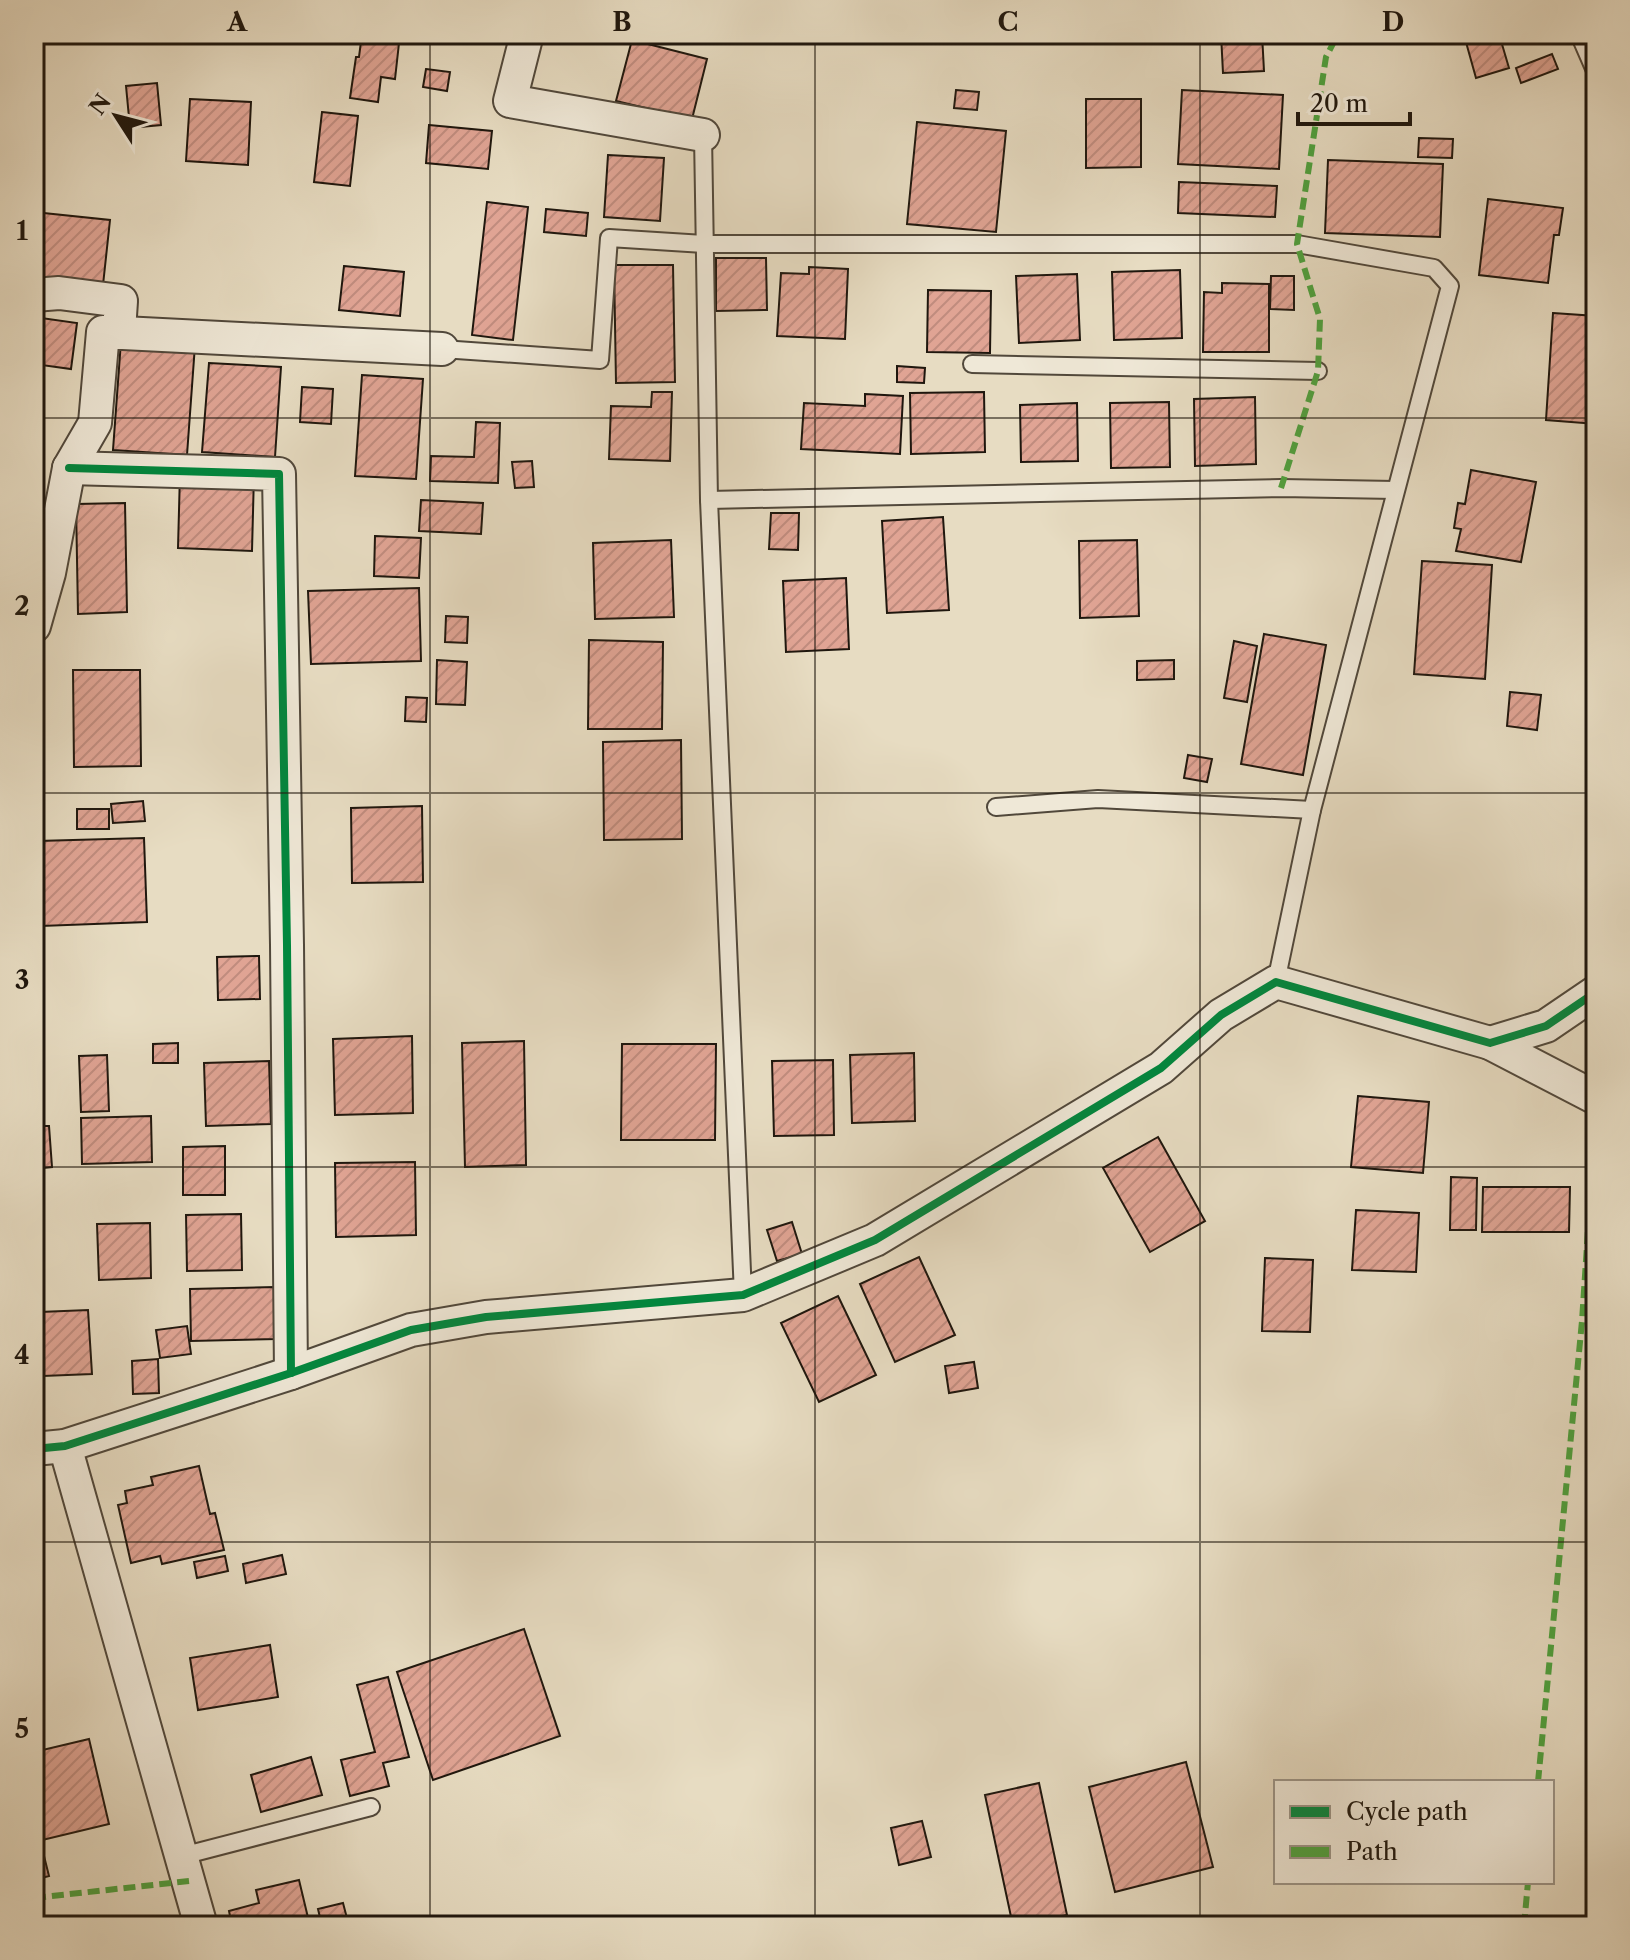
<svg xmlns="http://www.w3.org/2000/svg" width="1630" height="1960" font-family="'Libre Caslon Text',serif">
<defs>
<pattern id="building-hatch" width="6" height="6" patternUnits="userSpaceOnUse" patternTransform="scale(2)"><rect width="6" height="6" fill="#e0a494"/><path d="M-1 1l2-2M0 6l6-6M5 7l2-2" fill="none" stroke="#c08c7e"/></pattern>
</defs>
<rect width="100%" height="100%" fill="#e7dcc2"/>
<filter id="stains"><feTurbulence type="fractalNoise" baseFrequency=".0025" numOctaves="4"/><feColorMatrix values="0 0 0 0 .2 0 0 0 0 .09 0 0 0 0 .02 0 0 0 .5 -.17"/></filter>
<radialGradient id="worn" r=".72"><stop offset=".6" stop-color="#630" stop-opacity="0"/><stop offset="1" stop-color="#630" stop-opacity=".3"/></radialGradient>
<g fill="url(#building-hatch)" stroke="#1f170e" stroke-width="2">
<polygon points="362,34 400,34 395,79 381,77 378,102 350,98 356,57 359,57"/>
<polygon points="1221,34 1262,34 1264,71 1223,73"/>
<polygon points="1499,34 1509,68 1476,78 1464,35"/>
<polygon points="632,40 707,59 692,119 616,101"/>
<polygon points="1552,54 1558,69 1521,83 1516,68"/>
<polygon points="426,69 450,72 447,91 423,87"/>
<polygon points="157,83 161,125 130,128 126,86"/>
<polygon points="956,90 979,92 977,110 954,108"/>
<polygon points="1182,90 1283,95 1279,169 1178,164"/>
<polygon points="190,99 251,102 248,165 186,161"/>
<polygon points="1086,99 1141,99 1141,167 1086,168"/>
<polygon points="322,112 358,116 350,186 314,182"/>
<polygon points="917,122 1006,131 996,232 907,224"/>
<polygon points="429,125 492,131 488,169 426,163"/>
<polygon points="1419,138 1453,139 1452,158 1418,157"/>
<polygon points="608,155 664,158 660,221 604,217"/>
<polygon points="1328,160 1443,164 1440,237 1325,233"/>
<polygon points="1179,182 1277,186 1275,217 1178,213"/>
<polygon points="1488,199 1563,208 1559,235 1554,235 1548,283 1479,275"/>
<polygon points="487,202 528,207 513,340 472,335"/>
<polygon points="546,209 588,213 586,236 544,232"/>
<polygon points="34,212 110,220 103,285 34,278"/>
<polygon points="716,258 766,258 767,310 716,311"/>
<polygon points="614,265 673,265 675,382 616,383"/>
<polygon points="344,266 404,272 400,316 339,310"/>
<polygon points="809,267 848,269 845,339 777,336 781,273 809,274"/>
<polygon points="1180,270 1182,338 1114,340 1112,272"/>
<polygon points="1077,274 1080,340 1019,343 1016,276"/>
<polygon points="1271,276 1294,276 1294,310 1270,309"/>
<polygon points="1222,283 1269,284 1269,352 1203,352 1204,292 1222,293"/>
<polygon points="928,290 991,291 990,353 927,352"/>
<polygon points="1553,313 1596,316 1596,424 1546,420"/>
<polygon points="34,317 77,323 71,369 34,364"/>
<polygon points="121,341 195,345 187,455 113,450"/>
<polygon points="209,363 281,367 275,457 202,452"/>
<polygon points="897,366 925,368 924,383 897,382"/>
<polygon points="362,375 423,379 416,479 355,476"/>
<polygon points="302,387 333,389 331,424 300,422"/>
<polygon points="652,392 672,392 670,461 609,459 611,406 651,407"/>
<polygon points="984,392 985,452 911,454 910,393"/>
<polygon points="865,394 903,396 900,454 801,449 804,403 865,406"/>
<polygon points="1255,397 1256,464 1195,466 1194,399"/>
<polygon points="1169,402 1170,467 1111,468 1110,403"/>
<polygon points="1077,403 1078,461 1021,462 1020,405"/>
<polygon points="476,422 500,423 498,483 430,481 431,456 474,457"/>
<polygon points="532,461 534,487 515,488 512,462"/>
<polygon points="1471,470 1536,482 1521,562 1456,551 1461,529 1454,528 1458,503 1465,504"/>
<polygon points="180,473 254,474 252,551 178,548"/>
<polygon points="421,500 483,503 481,534 419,531"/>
<polygon points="125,503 127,612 78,614 76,504"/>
<polygon points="771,513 799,513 798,550 769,549"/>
<polygon points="943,517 949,610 887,613 882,521"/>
<polygon points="375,536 421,538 419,578 374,576"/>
<polygon points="671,540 674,617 595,619 593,543"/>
<polygon points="1137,540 1139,616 1080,618 1079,541"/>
<polygon points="1422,561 1492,565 1485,679 1414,674"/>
<polygon points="846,578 849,649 786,652 783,581"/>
<polygon points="419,588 421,661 311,664 308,591"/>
<polygon points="446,616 468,617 467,643 445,642"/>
<polygon points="1264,634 1326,645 1303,775 1241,764"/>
<polygon points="589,640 663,642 662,729 588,729"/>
<polygon points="1234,641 1257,646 1247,702 1224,698"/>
<polygon points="437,660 467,662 465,705 436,704"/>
<polygon points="1174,660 1174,679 1137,680 1137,661"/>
<polygon points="73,670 140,670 141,766 74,767"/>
<polygon points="1510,692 1541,695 1537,730 1507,726"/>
<polygon points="406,697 427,698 426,722 405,721"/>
<polygon points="681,740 682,839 604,840 603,742"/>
<polygon points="1188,755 1212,759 1207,782 1184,778"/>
<polygon points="143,801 145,821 113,823 111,804"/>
<polygon points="422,806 423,882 352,883 351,808"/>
<rect x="77" y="809" width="32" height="20"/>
<polygon points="144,838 147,922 41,926 38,841"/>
<polygon points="259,956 260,999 218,1000 217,957"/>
<polygon points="412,1036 413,1113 335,1115 333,1039"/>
<polygon points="524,1041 526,1165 465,1167 462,1043"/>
<polygon points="178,1043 178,1063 153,1063 153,1044"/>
<polygon points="622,1044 716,1044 715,1140 621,1140"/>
<polygon points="914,1053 915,1121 852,1123 850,1055"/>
<polygon points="107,1055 109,1111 81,1112 79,1056"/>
<polygon points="833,1060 834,1135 774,1136 772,1061"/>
<polygon points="269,1061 271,1124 206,1126 204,1063"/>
<polygon points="1358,1096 1429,1102 1423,1173 1351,1167"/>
<polygon points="41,1110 43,1126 49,1126 52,1167 34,1169 34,1111"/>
<polygon points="151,1116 152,1162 82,1164 81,1118"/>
<polygon points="1158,1137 1205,1221 1150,1252 1103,1168"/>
<polygon points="225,1146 225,1195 183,1195 183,1147"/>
<polygon points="415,1162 416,1235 336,1237 335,1163"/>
<polygon points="1451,1177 1477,1178 1476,1230 1450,1230"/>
<polygon points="1483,1187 1570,1187 1569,1232 1482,1232"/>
<polygon points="1356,1210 1419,1213 1416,1272 1352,1270"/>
<polygon points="241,1214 242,1270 187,1271 186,1215"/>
<polygon points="792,1222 802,1254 777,1261 767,1230"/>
<polygon points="150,1223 151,1278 99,1280 97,1224"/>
<polygon points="919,1257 955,1335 895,1362 860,1284"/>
<polygon points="1265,1258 1313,1260 1310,1332 1262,1331"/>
<polygon points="275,1287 276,1339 191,1341 190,1289"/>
<polygon points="838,1296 876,1375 819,1402 781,1323"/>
<polygon points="88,1310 92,1374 43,1376 40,1312"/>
<polygon points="187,1326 191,1354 160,1358 156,1330"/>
<polygon points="158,1359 159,1393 133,1394 132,1361"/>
<polygon points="974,1362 978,1388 949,1393 945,1366"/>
<polygon points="199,1466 210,1514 215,1513 224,1550 162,1564 160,1556 131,1563 118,1505 127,1503 125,1491 153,1485 151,1477"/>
<polygon points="282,1555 286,1574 246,1583 243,1564"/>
<polygon points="225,1556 228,1571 197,1578 194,1562"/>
<polygon points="524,1629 560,1736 433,1780 397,1672"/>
<polygon points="270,1645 278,1697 198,1710 190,1658"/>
<polygon points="388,1677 409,1757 383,1763 389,1786 350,1796 341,1760 375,1752 357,1685"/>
<polygon points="89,1739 109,1824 34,1842 34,1752"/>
<polygon points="311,1757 322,1795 261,1812 251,1775"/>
<polygon points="1186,1762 1213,1867 1115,1892 1089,1787"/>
<polygon points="1039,1783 1067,1915 1013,1926 985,1795"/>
<polygon points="922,1821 931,1857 899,1865 891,1828"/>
<polygon points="43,1852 49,1876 34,1880 34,1854"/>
<polygon points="299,1880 310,1926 232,1926 229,1911 259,1903 256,1890"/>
<polygon points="343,1903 349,1926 322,1926 318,1909"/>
</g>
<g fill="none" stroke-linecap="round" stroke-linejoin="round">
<defs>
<g id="service">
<polyline points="1579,34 1596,73"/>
<polyline points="703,135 709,500 743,1295"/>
<polyline points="442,349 600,360 609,238 704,244 1297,244 1434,268 1450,286 1312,810 1276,982"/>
<polyline points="972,364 1318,371"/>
<polyline points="709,500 1281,488 1395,490"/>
<polyline points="996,807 1098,799 1312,810"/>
<polyline points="182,1856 371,1807"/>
</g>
<g id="minor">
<polyline points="527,34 510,101 703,135"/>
<polyline points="34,295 59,293 121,301 119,331"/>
<polyline points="69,468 279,474 287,945 291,1373"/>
<polyline points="34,626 49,573 69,468 95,423 103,332 442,349"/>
<polyline points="1490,1043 1596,1098"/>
<polyline points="65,1446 201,1926"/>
<polyline points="34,1449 65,1446 291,1373 411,1330 486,1317 743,1295 875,1240 1161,1068 1221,1015 1276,982 1490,1043 1546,1026 1596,992"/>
</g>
</defs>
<use href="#service" stroke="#51483b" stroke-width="20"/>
<use href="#minor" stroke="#51483b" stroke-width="36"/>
<use href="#service" stroke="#efe8d7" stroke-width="16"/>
<use href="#minor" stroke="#efe8d7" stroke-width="32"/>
<g stroke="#4fa13e" stroke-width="6" stroke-dasharray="12 6" stroke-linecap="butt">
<polyline points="1281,488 1318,371 1320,319 1297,244 1326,57 1338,34"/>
<polyline points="1538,1782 1582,1321 1596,1109"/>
<polyline points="34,1898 189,1881"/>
<polyline points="1524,1926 1528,1882"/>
</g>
<defs>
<g id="cycleway">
<polyline points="69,468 279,474 287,945 291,1373"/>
<polyline points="34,1449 65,1446 291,1373 411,1330 486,1317 743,1295 875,1240 1161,1068 1221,1015 1276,982 1490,1043 1546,1026 1596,992"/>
</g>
</defs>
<use href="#cycleway" stroke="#efe8d7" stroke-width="13"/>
<use href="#cycleway" stroke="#00873e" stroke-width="8"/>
</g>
<path fill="none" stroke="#1f170e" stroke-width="2" stroke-opacity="0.55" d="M430 34V1926M815 34V1926M1200 34V1926M34 418H1596M34 793H1596M34 1167H1596M34 1542H1596"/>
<rect width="1630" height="1960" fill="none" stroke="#e7dcc2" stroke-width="88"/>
<rect x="1274" y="1780" width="280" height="104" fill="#efe8d7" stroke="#9c9487" stroke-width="2"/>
<rect x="1290" y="1806" width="40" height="12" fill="#00873e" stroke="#9c9487" stroke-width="2"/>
<text x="1346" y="1820" font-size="24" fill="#1f170e">Cycle path</text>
<rect x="1290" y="1846" width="40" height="12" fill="#4fa13e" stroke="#9c9487" stroke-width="2"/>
<text x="1346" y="1860" font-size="24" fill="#1f170e">Path</text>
<g transform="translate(116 116) rotate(306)" stroke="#efe8d7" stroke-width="6" paint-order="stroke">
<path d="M0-6L14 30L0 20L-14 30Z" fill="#1f170e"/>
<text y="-12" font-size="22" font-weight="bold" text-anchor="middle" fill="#1f170e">N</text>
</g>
<path d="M1298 112v12h112v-12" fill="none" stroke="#1f170e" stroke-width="4"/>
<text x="1310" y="112" font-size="24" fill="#1f170e" stroke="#efe8d7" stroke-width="6" paint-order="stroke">20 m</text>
<rect x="44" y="44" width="1542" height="1872" fill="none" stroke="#1f170e" stroke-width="3"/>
<g font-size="26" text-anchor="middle" font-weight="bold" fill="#1f170e">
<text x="237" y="31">A</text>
<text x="622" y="31">B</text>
<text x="1008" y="31">C</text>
<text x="1393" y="31">D</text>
<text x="22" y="240">1</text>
<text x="22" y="615">2</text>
<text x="22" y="989">3</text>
<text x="22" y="1364">4</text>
<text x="22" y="1738">5</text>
</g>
<rect width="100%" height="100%" filter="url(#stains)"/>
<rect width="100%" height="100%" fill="url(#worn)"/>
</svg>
